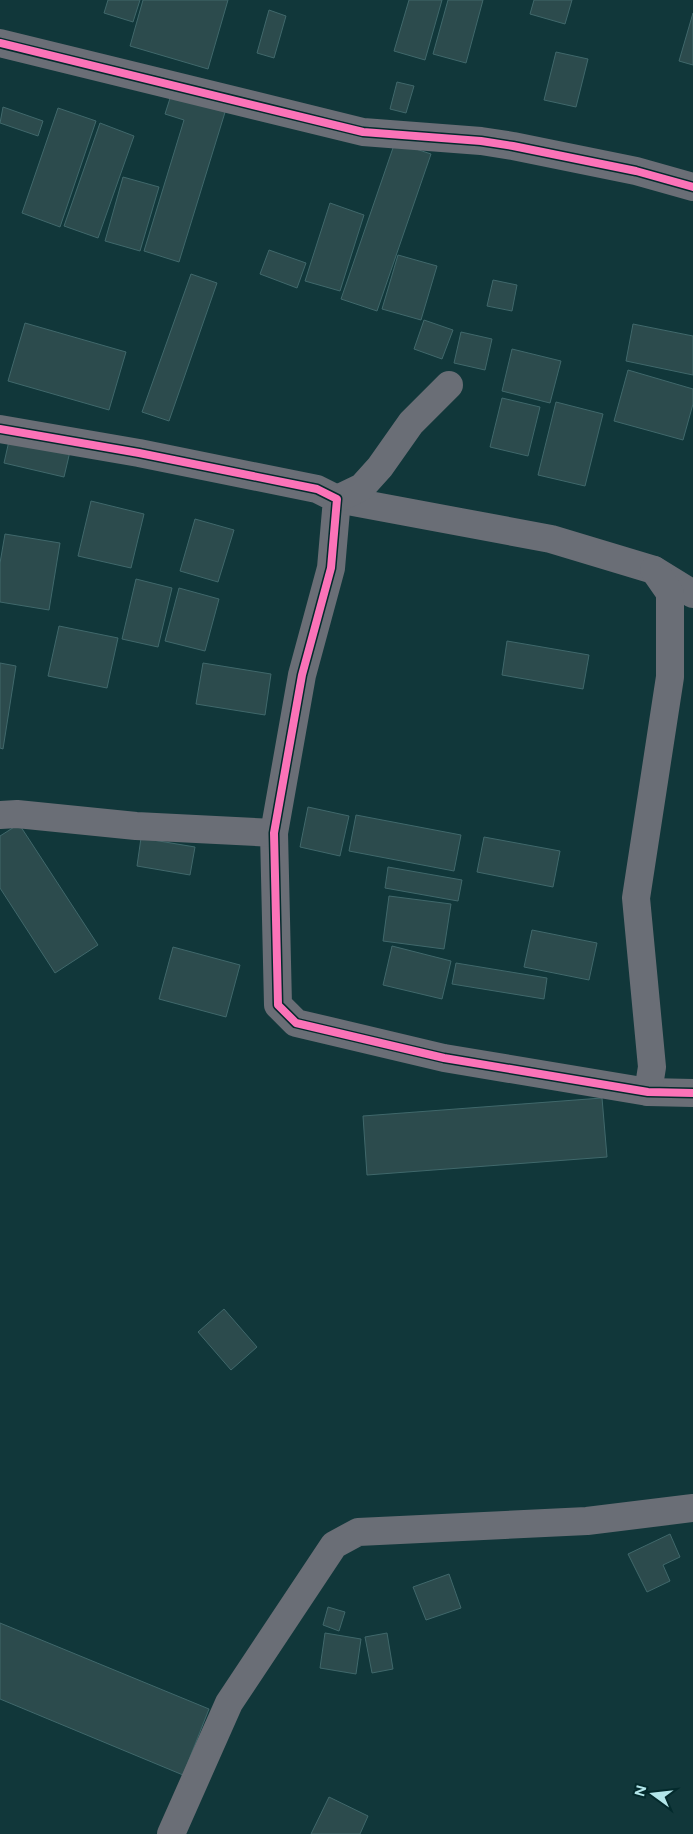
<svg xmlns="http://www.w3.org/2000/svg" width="693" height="1834" font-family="Figtree,sans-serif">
<rect width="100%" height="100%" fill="#11373a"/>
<g fill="#2c4b4d" stroke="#40686b">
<polygon points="108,0 140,0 133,22 104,13"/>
<polygon points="143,0 228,0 208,69 130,46"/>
<polygon points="409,0 442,0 425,60 394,51"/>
<polygon points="448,0 483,0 466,63 433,54"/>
<polygon points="534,0 572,0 565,24 530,14"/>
<polygon points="269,10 286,16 274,58 257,53"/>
<polygon points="693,13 693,65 679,61"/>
<polygon points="556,52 588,59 576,107 544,100"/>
<polygon points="397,82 414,86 406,113 390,109"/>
<polygon points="172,92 226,109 179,262 144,251 184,120 165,114"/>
<polygon points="3,107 43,121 38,136 0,123"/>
<polygon points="58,108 96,121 60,227 22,213"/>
<polygon points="100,123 134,136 98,238 64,226"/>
<polygon points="395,142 431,154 377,311 341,299"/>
<polygon points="123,177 159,187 140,251 105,241"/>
<polygon points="330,203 364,215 340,291 305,281"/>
<polygon points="269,250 306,263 297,288 260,274"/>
<polygon points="398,255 437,266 421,320 382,309"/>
<polygon points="191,274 217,283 169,421 142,412"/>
<polygon points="493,280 517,285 512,311 487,306"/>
<polygon points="424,320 453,330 442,359 414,349"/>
<polygon points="25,323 126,352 109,410 8,381"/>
<polygon points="633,324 693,336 693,375 626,361"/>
<polygon points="461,332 492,339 485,370 454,363"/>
<polygon points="512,349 561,361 550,403 502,391"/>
<polygon points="628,370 693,389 693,404 683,440 614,421"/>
<polygon points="502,398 540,407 528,456 490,447"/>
<polygon points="556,402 603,414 585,486 538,475"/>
<polygon points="11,432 71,447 64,477 4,463"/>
<polygon points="91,501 144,514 131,568 78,556"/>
<polygon points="195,519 234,530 218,582 180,571"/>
<polygon points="5,534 60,543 49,610 0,602 0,563"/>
<polygon points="136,579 172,588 158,647 122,639"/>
<polygon points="179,588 219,599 205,651 165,641"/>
<polygon points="59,626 118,638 107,688 48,676"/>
<polygon points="507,641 589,655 583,689 502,675"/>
<polygon points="0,663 16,666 3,749 0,748"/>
<polygon points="203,663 271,674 265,715 196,704"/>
<polygon points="308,807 349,816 340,856 300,847"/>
<polygon points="356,815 461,835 454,871 349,851"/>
<polygon points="19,824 98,945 55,973 0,888 0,836"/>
<polygon points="484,837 560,851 553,887 477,872"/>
<polygon points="141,838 195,847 190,875 137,866"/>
<polygon points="388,867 462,880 458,901 385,888"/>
<polygon points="389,896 451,904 444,949 383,941"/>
<polygon points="532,930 597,943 589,980 524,967"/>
<polygon points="392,946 451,961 442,999 383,985"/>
<polygon points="173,947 240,965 226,1017 159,999"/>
<polygon points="456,963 547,978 544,999 452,984"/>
<polygon points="602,1098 607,1157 367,1175 363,1116"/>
<polygon points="224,1309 257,1347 231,1370 198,1332"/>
<polygon points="670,1534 680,1557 663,1565 670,1581 647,1592 628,1554"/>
<polygon points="449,1574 461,1608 426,1620 413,1587"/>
<polygon points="328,1607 345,1612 339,1631 323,1625"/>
<polygon points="0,1623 209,1709 183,1775 0,1699"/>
<polygon points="325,1633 361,1639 356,1674 320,1668"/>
<polygon points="387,1633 393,1669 372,1673 365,1637"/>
<polygon points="329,1797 368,1816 360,1834 311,1834"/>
</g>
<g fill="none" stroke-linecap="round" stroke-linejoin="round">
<g stroke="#6a6e76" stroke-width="28">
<polyline points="0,43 363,132 481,141 513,146 636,171 693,187"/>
<polyline points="0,429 139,453 317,489 337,499 331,568 302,675 274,833 278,1005 296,1023 444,1058 648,1092 693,1093"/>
<polyline points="337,499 551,539 654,570 693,594"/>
<polyline points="337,499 362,487 380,467 411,423 449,385"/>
<polyline points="0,815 17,814 136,826 274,833"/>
<polyline points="648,1092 652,1067 636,898 670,677 670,593 654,570"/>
<polyline points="171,1834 229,1703 334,1545 358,1532 587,1521 693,1508"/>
</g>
<defs>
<g id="cycleway">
<polyline points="0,43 363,132 481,141 513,146 636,171 693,187"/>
<polyline points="0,429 139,453 317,489 337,499 331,568 302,675 274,833 278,1005 296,1023 444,1058 648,1092 693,1093"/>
</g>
</defs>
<use href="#cycleway" stroke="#032a2c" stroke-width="11"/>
<use href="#cycleway" stroke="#fb73b8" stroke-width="8"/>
</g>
<g transform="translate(653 1794) rotate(285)" stroke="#032a2c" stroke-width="4" paint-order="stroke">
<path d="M0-4L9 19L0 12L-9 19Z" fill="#b3e6ea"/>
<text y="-8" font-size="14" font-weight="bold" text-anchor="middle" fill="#b3e6ea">N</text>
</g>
</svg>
